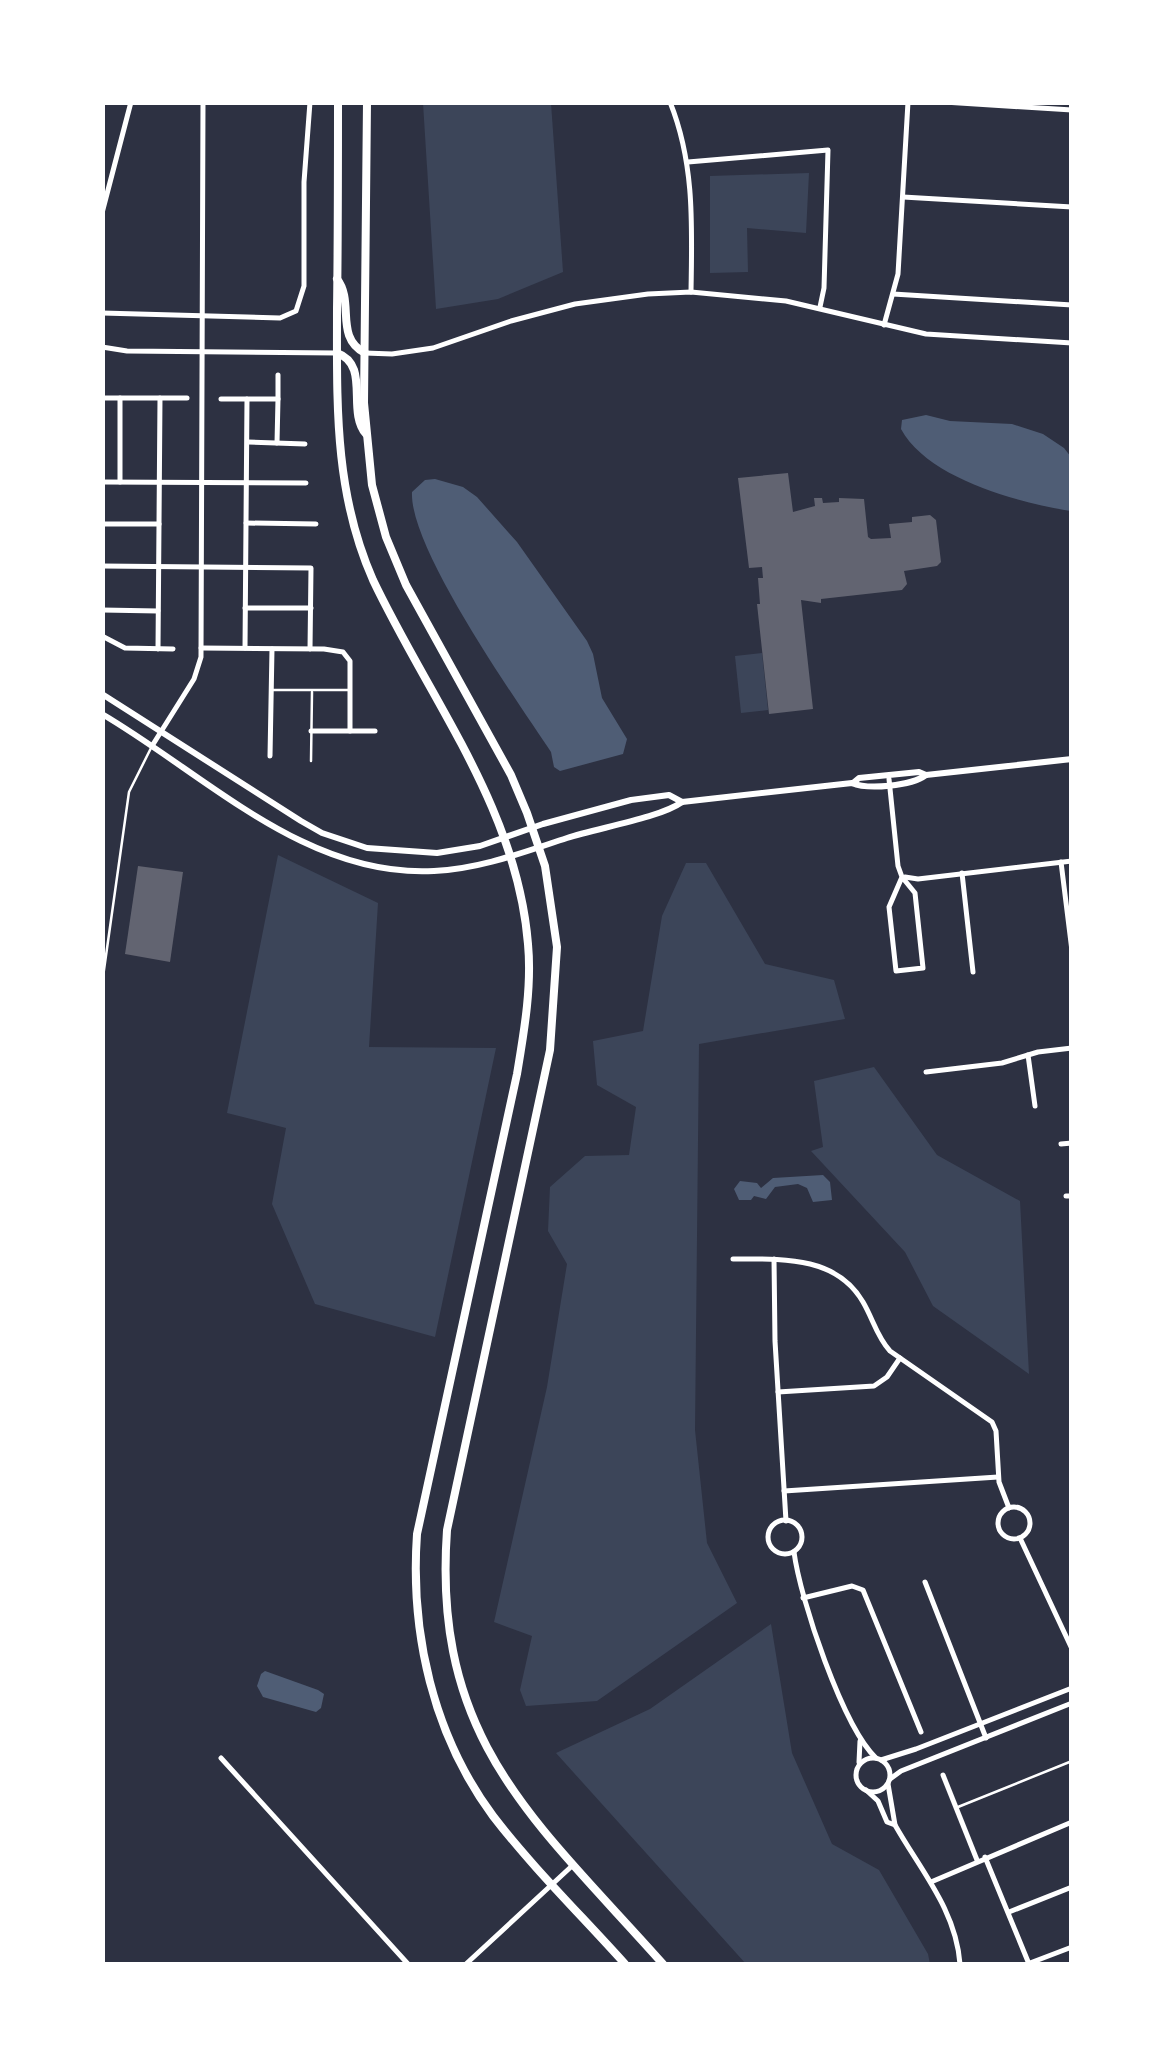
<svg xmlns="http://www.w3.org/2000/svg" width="1174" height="2067" font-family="Signika,sans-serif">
<rect width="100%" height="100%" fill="#2d3142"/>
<g fill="#3c4559">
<polygon points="423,103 551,103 563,272 498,299 436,309"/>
<polygon points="809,173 806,233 747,228 748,272 710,273 710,176"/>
<polygon points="762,653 768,710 741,713 735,656"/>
<polygon points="278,855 378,903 369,1047 496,1048 435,1337 315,1304 272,1204 286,1128 227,1113"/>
<polygon points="686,863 706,863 765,964 834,980 845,1019 699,1044 695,1430 707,1543 737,1603 597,1701 526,1706 520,1690 532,1636 494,1622 547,1387 567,1264 548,1231 550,1187 585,1156 629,1155 636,1107 597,1085 593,1041 643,1031 662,916"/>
<polygon points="874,1067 937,1155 1020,1201 1029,1374 933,1306 905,1252 811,1151 823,1147 814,1081"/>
<polygon points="771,1624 792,1753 832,1844 879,1870 928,1954 930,1964 746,1964 556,1753 650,1709"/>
</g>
<g fill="#4f5d75">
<path d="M926 415 950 421 1012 424 1043 434 1064 448 1071 457V511C1020 503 928 479 901 429L902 420Z"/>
<path d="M435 479 463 487 477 497 517 542 587 641 593 654 602 698 627 739 623 754 560 771 554 767 551 752C517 701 409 548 412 492L425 480Z"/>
<polygon points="823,1175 830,1182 832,1200 813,1202 807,1188 798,1184 775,1187 766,1199 754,1196 751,1200 739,1200 734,1189 740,1181 757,1183 761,1188 773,1178"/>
<polygon points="265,1671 318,1690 324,1694 321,1708 316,1712 263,1697 257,1686 261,1674"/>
</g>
<g fill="#626471">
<polygon points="788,473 793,512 815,506 814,498 822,498 823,503 839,502 839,498 864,499 868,537 871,539 891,538 889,524 912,522 912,517 930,515 936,520 941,562 937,566 904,571 907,584 902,590 821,599 821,603 801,600 813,709 769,714 757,604 760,604 758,578 763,578 762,567 749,568 738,478"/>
<polygon points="138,866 183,872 170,962 125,954"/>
</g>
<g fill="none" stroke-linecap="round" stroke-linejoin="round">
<g stroke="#fff" stroke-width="2.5">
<polyline points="272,690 349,690"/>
<polyline points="311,761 312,692"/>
<polyline points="102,984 129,792 151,748"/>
<polyline points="958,1807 1072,1761"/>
</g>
<g stroke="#fff" stroke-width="5">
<path d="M670 102C695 164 692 227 691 292"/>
<polyline points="944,102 1072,110"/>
<polyline points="688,162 828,150 824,288 820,307"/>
<polyline points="903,197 1072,207"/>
<polyline points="102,213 131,102"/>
<polyline points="893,294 1072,305"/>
<polyline points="102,313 280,318 296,311 304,286 304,182 310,102"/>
<polyline points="884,325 898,274 908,102"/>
<polyline points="102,347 127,351 337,353"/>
<polyline points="365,353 392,354 433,348 511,321 575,304 648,294 691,292 786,301 926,334 1072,343"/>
<polyline points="102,398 187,398"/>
<polyline points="221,399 278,399 278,375"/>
<polyline points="248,442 305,444"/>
<polyline points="277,443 278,399"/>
<polyline points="102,482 306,483"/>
<polyline points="120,482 120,398"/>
<polyline points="246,523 316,524"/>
<polyline points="102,524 159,524"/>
<polyline points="102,566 311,568 310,649"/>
<polyline points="245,608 311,608"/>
<polyline points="102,610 158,611"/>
<polyline points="102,636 125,648 173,649"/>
<polyline points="201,648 324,649 343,652 350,661 350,731"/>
<polyline points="245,648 247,399"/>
<polyline points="158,649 160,398"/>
<polyline points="311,731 375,731"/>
<polyline points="152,746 194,679 201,657 203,102"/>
<polyline points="270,756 272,649"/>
<polyline points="889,779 898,866 902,877 915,893 923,968 896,971 889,907 902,877"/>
<polyline points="1061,862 1072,951"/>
<polyline points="962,873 973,972"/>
<polyline points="905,877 918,879 1072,861"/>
<polyline points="1028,1055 1035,1106"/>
<polyline points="926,1072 1002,1063 1038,1052 1072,1048"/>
<polyline points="1061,1144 1072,1143"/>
<polyline points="1066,1196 1072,1196"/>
<path d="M733 1259C779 1259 836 1255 863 1302 873 1319 877 1337 890 1351L992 1422 996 1431 999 1482 1009 1508"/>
<polyline points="774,1259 775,1341 786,1521"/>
<polyline points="778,1392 874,1386 887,1377 900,1358"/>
<polyline points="784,1491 998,1477"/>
<circle cx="1014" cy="1523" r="16"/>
<circle cx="785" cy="1537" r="17"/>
<polyline points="1020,1538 1072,1649"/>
<path d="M794 1552C800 1599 843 1727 876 1758"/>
<polyline points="925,1582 986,1738"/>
<polyline points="803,1598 852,1586 863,1590 921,1732"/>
<circle cx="873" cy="1775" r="17"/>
<polyline points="221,1758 408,1964"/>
<polyline points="881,1760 916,1749 1072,1688"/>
<polyline points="859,1762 860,1741"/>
<polyline points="943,1775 977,1860"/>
<polyline points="890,1779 901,1771 1072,1703"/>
<polyline points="888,1784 895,1825"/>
<path d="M866 1790 878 1801 887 1822 895 1825C921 1871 956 1910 960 1964"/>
<polyline points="985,1857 1029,1964"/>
<polyline points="931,1882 1072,1822"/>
<polyline points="1009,1912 1072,1887"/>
<polyline points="1030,1963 1072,1947"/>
<polyline points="466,1964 573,1865"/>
</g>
<g stroke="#fff" stroke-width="6">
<polyline points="102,694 301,821 322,833 367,848 437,853 480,846 543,824 631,800 669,795 682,802"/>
<path d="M102 714C206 775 306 878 434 871 480 869 524 852 567 838 597 828 660 818 682 802L852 783C868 790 911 786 926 775L1072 759"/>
<polyline points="853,783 859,778 919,772 926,775"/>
</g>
<g stroke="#fff" stroke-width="8">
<path d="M338 102C338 171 338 240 337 309 337 404 334 492 373 580 430 700 517 808 528 944 532 987 524 1032 517 1074L417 1534C410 1633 433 1735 493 1816 533 1868 581 1915 625 1964"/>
<path d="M367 102 364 403 372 485 386 537 406 585 511 775 527 813 545 866 557 947 550 1050 447 1530C432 1741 535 1820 663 1964"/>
<path d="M337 279C355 302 334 337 365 353"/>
<path d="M337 353C371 365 346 411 366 434"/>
</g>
</g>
<rect width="1174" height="2067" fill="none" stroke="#ffffff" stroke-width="210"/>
</svg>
